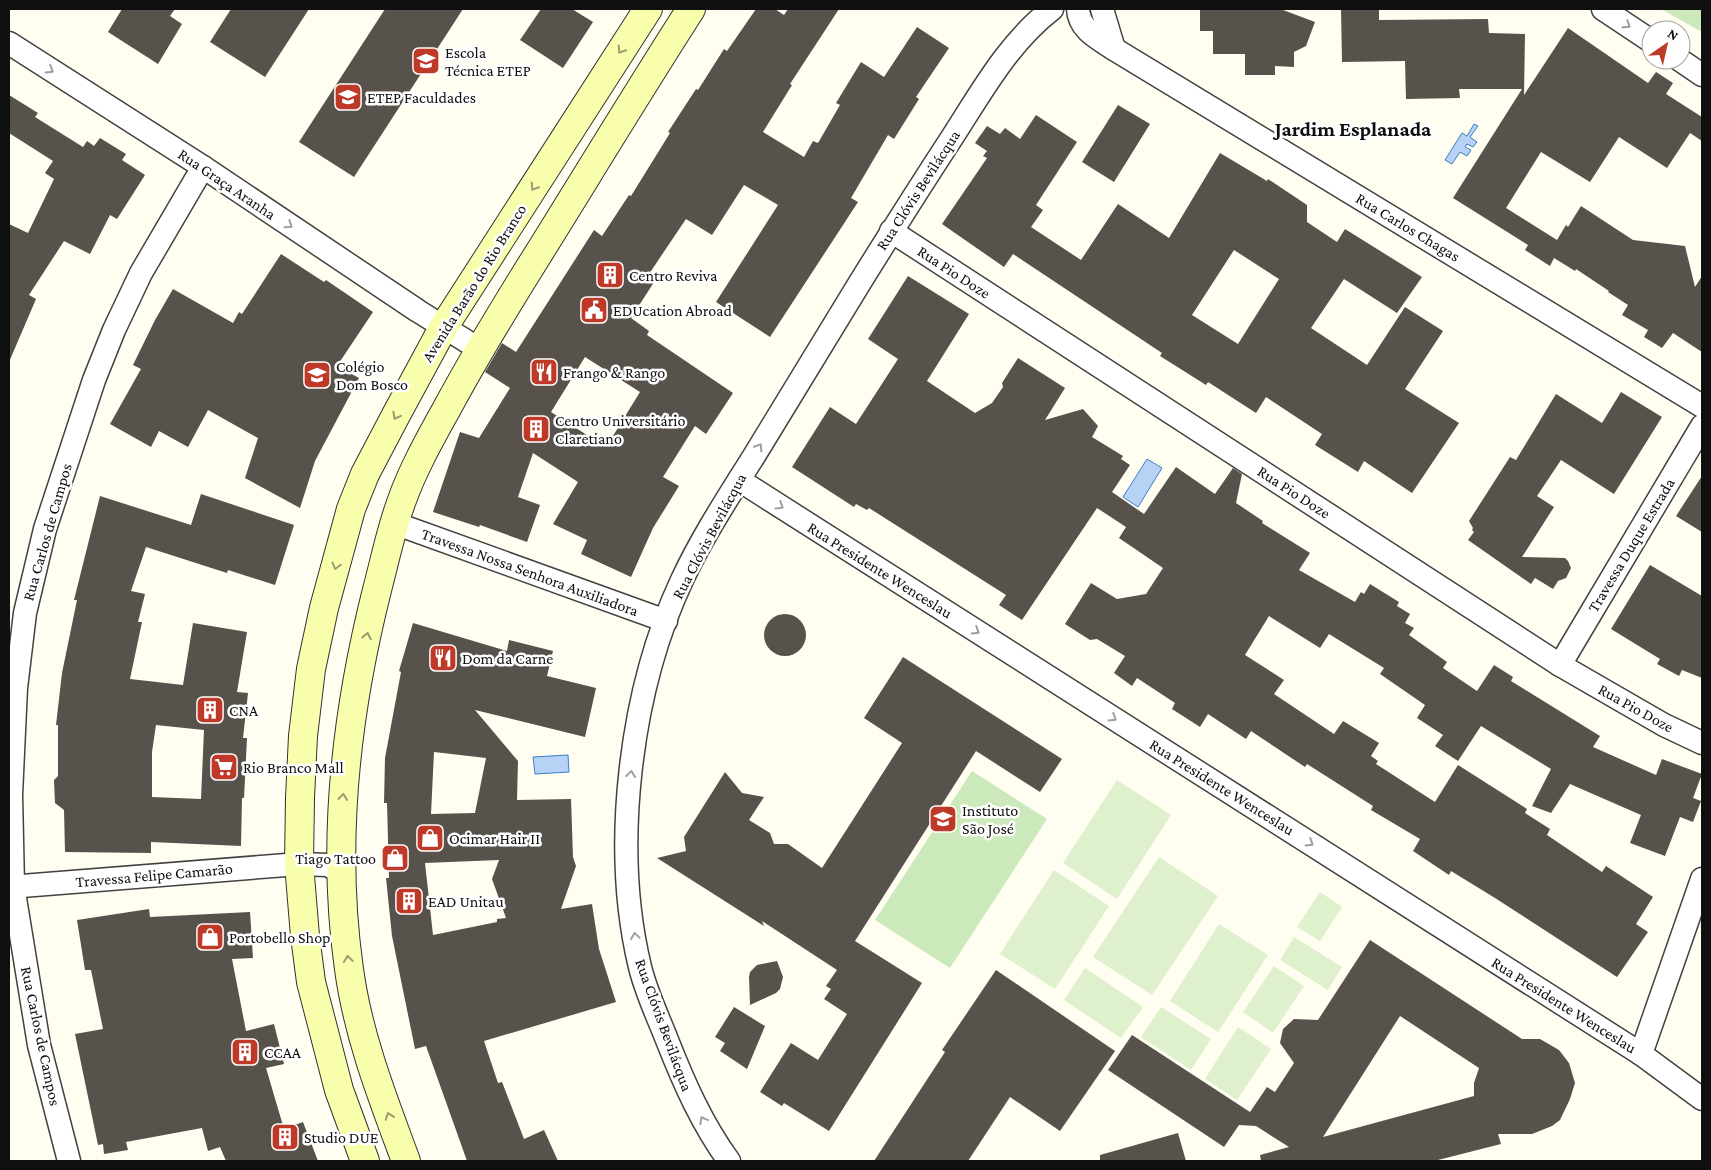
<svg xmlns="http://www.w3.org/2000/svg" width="1711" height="1170" font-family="'Crimson Pro',serif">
<rect width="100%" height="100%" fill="#fffef1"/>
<g fill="#cbe9ba">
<polygon points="1661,9 1702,9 1702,32"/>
<polygon points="972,771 1047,819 950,968 875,920"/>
</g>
<g fill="#def0cc">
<polygon points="1117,780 1171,815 1117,899 1063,863"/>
<polygon points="1159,857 1218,896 1152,995 1093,957"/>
<polygon points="1054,870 1109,906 1055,989 1000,954"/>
<polygon points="1320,892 1342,907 1320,941 1297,927"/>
<polygon points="1219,924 1268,955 1218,1032 1170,1001"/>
<polygon points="1294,937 1342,967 1328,990 1280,960"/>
<polygon points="1274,966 1304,986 1273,1033 1243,1012"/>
<polygon points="1085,968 1143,1007 1121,1038 1064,1000"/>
<polygon points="1161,1007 1211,1039 1191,1070 1141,1037"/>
<polygon points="1238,1027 1271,1049 1237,1100 1205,1079"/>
</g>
<g fill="#b6d3f5" stroke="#3e7ccc">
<polygon points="1474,124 1478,126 1470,137 1477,142 1473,147 1467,144 1465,147 1471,150 1467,156 1460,152 1452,164 1445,160 1462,133 1467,136"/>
<polygon points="1147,459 1162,468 1138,507 1123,497"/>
<polygon points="568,755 569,772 535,774 533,757"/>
</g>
<g fill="#57524b" fill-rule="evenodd">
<polygon points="122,9 175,9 170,16 182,24 158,64 108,32"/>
<polygon points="231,9 309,9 265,77 210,42"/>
<polygon points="385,9 463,9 354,177 299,142"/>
<polygon points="541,9 572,9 593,22 563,68 520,40"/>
<path d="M756 9H775L784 15 788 9H839L790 84 792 85 763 132 804 157 813 141 818 143 840 105 836 103 861 62 884 77 917 27 949 48 916 97 919 99 894 139 888 135 851 198 858 202 770 337 716 302 778 205 744 185 712 235 686 219 649 274 656 279 631 318 649 331 647 335 733 393 706 434 695 426 663 477 679 486 653 528 631 577 581 554 587 540 553 524 578 482 533 453 518 497 540 505 527 542 480 525 479 527 433 512 460 432 479 438 510 388 485 372 502 343 516 352 594 230 602 236 629 195 631 196 670 133 668 132 696 89 698 90 724 49 727 51ZM585 357 640 392 608 444 592 434 590 437 551 412Z"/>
<polygon points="1200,9 1283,10 1315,22 1306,46 1294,52 1294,67 1275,66 1275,75 1245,75 1245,54 1213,54 1213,31 1200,31"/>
<polygon points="1341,9 1379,9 1379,20 1488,19 1489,33 1525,34 1524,95 1568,28 1648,83 1656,72 1673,83 1666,94 1702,117 1702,141 1690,133 1667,168 1619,137 1590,182 1541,152 1506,208 1557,240 1566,225 1568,227 1581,206 1633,240 1685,246 1695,287 1702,276 1702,352 1673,333 1662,348 1644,337 1648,330 1622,315 1628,305 1608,292 1609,291 1576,269 1575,271 1554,258 1550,266 1525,250 1528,245 1453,198 1522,89 1459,89 1460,98 1406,99 1405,61 1342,62"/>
<polygon points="9,95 38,113 35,117 83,147 87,141 94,146 100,138 126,154 122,160 145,175 117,219 110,215 90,254 64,241 29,295 36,299 9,362 9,224 28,233 54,179 45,173 53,161 9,133"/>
<polygon points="1118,105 1150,124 1114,182 1082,162"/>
<path d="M1036 115 1077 142 1036 205 1043 210 1031 227 1081 260 1118 204 1169 238 1220 153 1267 181 1268 179 1307 205V222L1337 242 1345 229 1422 277 1397 313 1344 279 1311 328 1367 365 1405 307 1443 331 1405 389 1459 423 1412 493 1364 461 1358 472 1315 445 1322 434 1266 397 1256 413 1208 382 1206 385 1160 356 1162 353 1013 254 1004 267 942 224 987 158 983 156 987 151 975 143 987 126 1000 134 1005 128 1020 139ZM1234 250 1279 279 1238 344 1192 315Z"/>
<polygon points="281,254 324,282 326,280 373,312 337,366 359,378 315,461 300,508 245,478 258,438 208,410 188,447 159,431 151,447 110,424 141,369 133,365 155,320 173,289 233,323 239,312 242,314"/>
<polygon points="908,276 969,314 927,381 975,413 992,403 1003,387 1002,383 1018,358 1065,388 1045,420 1083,409 1098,426 1092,437 1123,456 1121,459 1130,465 1112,492 1144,514 1176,467 1215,494 1233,468 1242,474 1236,503 1263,521 1262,523 1310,553 1299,570 1355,602 1361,592 1364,594 1370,584 1399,602 1397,606 1410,614 1405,623 1414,628 1409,635 1447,662 1443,668 1477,691 1494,665 1513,677 1511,681 1600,736 1593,747 1656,775 1662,759 1702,774 1693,798 1701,801 1693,822 1680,817 1665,856 1630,843 1641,815 1570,784 1551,813 1532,806 1551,769 1481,726 1458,761 1435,746 1443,735 1417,718 1425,705 1380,674 1384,668 1329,634 1320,648 1269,616 1245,655 1284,680 1274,694 1334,734 1343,721 1379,743 1371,756 1378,761 1376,764 1435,802 1458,765 1527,809 1525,813 1550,829 1547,835 1602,872 1606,866 1653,897 1636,924 1648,932 1617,977 1495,898 1451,871 1449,875 1413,851 1420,839 1371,810 1373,806 1307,764 1305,767 1251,731 1246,739 1208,714 1200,727 1172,709 1175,703 1137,678 1132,686 1114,673 1125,656 1097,639 1090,640 1065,624 1091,583 1117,599 1146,594 1163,568 1119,538 1126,527 1097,508 1022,620 999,605 1006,595 869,508 867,510 856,504 854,507 792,467 830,407 856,424 898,359 868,339"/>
<polygon points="1621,392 1662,417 1614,494 1561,460 1537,496 1554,507 1522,557 1565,558 1568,561 1571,568 1566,578 1558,581 1553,589 1535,578 1531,584 1468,540 1474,532 1472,530 1473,528 1469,521 1510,457 1516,460 1556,394 1602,423"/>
<polygon points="1702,476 1702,532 1676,516"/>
<path d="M201 494 294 525 275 585 228 570 227 573 146 547 131 591 145 594 138 622H142L130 679 183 685 193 623 247 632 237 692 248 693 243 738H247L244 798H242L241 846 151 842V853L65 852 64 810 55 803 54 780 58 776V725H56L62 673 77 600H74L100 496 191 525ZM156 725 204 730 201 799 152 797V752Z"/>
<polygon points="1650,565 1702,596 1702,678 1682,670 1679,676 1657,664 1660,659 1611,629"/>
<circle cx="785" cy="635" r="21"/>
<path d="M413 623 507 651 509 640 553 651 547 676 596 688 585 737 475 710 518 761 517 800 571 799 573 857 576 866 561 909 592 904 599 949 616 1002 484 1041 498 1083 502 1082 524 1139 544 1130 558 1161H467L426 1046 415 1049 392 936 386 878H389L387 803H384L385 758 401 672 399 671ZM434 752 486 758 475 813 431 814ZM499 860 492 879 506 918 497 919V922L433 935 425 863Z"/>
<polygon points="903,657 1062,759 1040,792 976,751 855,941 922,983 829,1131 784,1103 782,1106 760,1092 791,1043 818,1060 847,1014 824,999 831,989 826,986 837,970 762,921 764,926 657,858 686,851 684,837 725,772 742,793 764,797 749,820 770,833 774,844 788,844 822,868 902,743 864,718"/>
<polygon points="149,909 150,917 250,912 253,958 232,959 246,1031 274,1024 284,1064 266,1068 284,1129 303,1122 318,1161 226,1161 220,1147 208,1151 202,1128 126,1142 128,1150 104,1154 103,1144 98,1145 75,1034 103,1029 91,970 85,970 77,920"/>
<path d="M1370 940 1522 1039H1540L1559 1050 1569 1063 1575 1083 1570 1099 1560 1120 1552 1126 1532 1134H1498L1501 1144 1434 1161H1261L1260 1155 1289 1147 1256 1126 1239 1125 1224 1147 1108 1070 1132 1035 1250 1112 1267 1087 1275 1092 1294 1063 1280 1043 1283 1029 1294 1019 1318 1020ZM1400 1016 1479 1068 1474 1083V1096L1323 1137Z"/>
<polygon points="777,961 783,977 780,989 776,993 750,1005 749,977 750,972 757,965"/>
<polygon points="996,970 1115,1051 1060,1131 1010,1097 968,1161 874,1161 945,1052 942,1050"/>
<polygon points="734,1007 765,1026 747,1069 720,1051 725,1043 715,1037"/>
<polygon points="1178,1133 1186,1161 1100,1161 1100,1155"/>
</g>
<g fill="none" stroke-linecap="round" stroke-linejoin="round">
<defs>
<g id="street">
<path d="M1078 9C1079 30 1099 39 1114 49L1702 406"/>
<polyline points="1102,9 1114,49"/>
<polyline points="1603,9 1651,41"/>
<polyline points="9,43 203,167 418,311 479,349"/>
<polyline points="1680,60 1702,75"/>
<polyline points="891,231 1560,665 1664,725 1702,743"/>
<polyline points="739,480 1641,1054 1702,1099"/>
<polyline points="394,523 666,621"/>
<polyline points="1560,665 1702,426"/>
<polyline points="9,887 299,864 328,865 341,873"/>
<polyline points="1641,1054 1702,879"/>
<polyline points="69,1161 39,1045 13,886 11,795 16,688 25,613 45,529 94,380 114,330 141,273 203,167"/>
<path d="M729 1161C702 1124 684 1083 667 1040 658 1017 646 992 640 967 611 847 630 691 682 580 702 537 729 496 754 456 789 399 824 342 859 284 890 234 921 185 953 136 982 91 1009 42 1052 9"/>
</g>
<g id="secondary">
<polyline points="365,1161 339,1090 311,982 305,936 299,864 300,798 303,736 311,669 324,608 351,509 365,474 396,415 443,328 648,9"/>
<path d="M406 1161C383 1099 358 1036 349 969 331 843 346 713 377 590 385 560 391 529 402 500 413 469 430 439 446 410 473 360 502 312 532 264 585 179 637 93 691 9"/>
</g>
</defs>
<use href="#street" stroke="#424242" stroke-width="25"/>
<use href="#secondary" stroke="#313131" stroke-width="30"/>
<use href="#street" stroke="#fff" stroke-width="22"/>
<use href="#secondary" stroke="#f9fead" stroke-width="28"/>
</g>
<defs><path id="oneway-chevron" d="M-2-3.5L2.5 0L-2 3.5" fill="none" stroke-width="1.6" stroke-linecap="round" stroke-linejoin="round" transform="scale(1.25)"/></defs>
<g stroke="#9f9f9f">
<use href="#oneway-chevron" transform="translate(1627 25) rotate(33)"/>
<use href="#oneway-chevron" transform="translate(50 70) rotate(32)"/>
<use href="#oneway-chevron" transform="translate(289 225) rotate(34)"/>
<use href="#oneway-chevron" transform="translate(759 447) rotate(-58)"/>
<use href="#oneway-chevron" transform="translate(780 506) rotate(32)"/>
<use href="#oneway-chevron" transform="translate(976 631) rotate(32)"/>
<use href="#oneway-chevron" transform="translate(1113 718) rotate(32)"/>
<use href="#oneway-chevron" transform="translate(631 774) rotate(-83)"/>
<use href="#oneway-chevron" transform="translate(1310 843) rotate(32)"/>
<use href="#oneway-chevron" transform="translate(635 936) rotate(-98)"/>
<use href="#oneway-chevron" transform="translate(703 1120) rotate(-118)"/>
</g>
<g stroke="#9b9e6e">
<use href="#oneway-chevron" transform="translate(621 50) rotate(123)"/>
<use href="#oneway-chevron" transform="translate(534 187) rotate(123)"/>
<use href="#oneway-chevron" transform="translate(396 416) rotate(118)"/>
<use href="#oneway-chevron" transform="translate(336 566) rotate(105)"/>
<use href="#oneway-chevron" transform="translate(367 636) rotate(-79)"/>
<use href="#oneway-chevron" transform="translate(343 797) rotate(-84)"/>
<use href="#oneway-chevron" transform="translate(348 959) rotate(-96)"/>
<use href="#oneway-chevron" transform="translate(389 1116) rotate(-110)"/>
</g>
<defs>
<symbol id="school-square" viewBox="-11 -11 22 22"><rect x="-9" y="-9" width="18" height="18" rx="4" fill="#be3928" stroke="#fff"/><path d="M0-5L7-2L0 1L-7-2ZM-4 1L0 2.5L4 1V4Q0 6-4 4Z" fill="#fff"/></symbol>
<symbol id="university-square" viewBox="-11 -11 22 22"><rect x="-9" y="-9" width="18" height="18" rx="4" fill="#be3928" stroke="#fff"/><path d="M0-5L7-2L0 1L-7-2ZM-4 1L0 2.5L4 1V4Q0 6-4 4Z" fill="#fff"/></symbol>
<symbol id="building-square" viewBox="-11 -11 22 22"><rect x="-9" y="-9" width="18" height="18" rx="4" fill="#be3928" stroke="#fff"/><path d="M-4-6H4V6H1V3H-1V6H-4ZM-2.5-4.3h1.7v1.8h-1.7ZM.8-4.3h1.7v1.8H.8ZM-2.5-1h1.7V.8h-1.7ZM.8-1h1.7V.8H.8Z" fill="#fff"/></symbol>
<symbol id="civic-square" viewBox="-11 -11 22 22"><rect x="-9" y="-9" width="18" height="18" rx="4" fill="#be3928" stroke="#fff"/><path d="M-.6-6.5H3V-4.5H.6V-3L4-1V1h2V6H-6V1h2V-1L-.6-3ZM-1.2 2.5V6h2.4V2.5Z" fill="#fff"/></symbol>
<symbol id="restaurant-square" viewBox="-11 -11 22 22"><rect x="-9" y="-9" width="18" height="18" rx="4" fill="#be3928" stroke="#fff"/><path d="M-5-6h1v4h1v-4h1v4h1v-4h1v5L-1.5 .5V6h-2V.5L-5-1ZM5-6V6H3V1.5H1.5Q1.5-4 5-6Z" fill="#fff"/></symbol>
<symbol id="supermarket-square" viewBox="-11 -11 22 22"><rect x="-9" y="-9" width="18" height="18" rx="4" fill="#be3928" stroke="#fff"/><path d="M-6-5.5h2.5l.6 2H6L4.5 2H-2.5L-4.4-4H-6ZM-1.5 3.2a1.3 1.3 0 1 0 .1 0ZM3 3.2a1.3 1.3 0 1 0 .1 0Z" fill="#fff"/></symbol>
<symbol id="shop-square" viewBox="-11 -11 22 22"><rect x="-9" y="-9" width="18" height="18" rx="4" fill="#be3928" stroke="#fff"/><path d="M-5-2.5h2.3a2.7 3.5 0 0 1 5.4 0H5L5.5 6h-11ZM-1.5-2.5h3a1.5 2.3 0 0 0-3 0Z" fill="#fff"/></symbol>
</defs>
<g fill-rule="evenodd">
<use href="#school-square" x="410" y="45" width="32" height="32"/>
<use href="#university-square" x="332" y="81" width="32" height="32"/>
<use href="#building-square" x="594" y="259" width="32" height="32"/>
<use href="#civic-square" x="578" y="294" width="32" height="32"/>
<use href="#restaurant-square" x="528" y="356" width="32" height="32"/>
<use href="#school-square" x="301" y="359" width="32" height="32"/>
<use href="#building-square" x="520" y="413" width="32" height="32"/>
<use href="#restaurant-square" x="427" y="642" width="32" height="32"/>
<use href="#building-square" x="194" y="694" width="32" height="32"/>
<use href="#supermarket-square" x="208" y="751" width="32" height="32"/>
<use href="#school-square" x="927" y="803" width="32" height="32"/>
<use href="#shop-square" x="414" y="822" width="32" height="32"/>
<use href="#shop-square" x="379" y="842" width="32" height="32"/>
<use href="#building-square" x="393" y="885" width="32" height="32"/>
<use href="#shop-square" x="194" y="921" width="32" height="32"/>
<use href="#building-square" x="229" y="1036" width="32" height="32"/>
<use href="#building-square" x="269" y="1121" width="32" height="32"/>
</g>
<g text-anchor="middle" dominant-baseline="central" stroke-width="5" stroke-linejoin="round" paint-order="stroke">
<g font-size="16" fill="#0f0f0f" stroke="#fff" text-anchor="start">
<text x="445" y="52">Escola<tspan x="445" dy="18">Técnica ETEP</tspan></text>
<text x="367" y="97">ETEP Faculdades</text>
<text x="629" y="275">Centro Reviva</text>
<text x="613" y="310">EDUcation Abroad</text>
<text x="336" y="366">Colégio<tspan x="336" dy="18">Dom Bosco</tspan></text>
<text x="563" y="372">Frango &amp; Rango</text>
<text x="555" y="420">Centro Universitário<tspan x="555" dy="18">Claretiano</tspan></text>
<text x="462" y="658">Dom da Carne</text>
<text x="229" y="710">CNA</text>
<text x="243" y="767">Rio Branco Mall</text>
<text x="962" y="810">Instituto<tspan x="962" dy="18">São José</tspan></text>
<text x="449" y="838">Ocimar Hair II</text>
<text x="376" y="858" text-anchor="end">Tiago Tattoo</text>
<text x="428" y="901">EAD Unitau</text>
<text x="229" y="937">Portobello Shop</text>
<text x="264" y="1052">CCAA</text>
<text x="304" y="1137">Studio DUE</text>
</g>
<g font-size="16" fill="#0f0f0f" stroke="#fff">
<text transform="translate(227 184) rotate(34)">Rua Graça Aranha</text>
<text transform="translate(918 190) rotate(-57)">Rua Clóvis Bevilácqua</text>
<text transform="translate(1408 227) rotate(31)">Rua Carlos Chagas</text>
<text transform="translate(954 272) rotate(33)">Rua Pio Doze</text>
<text transform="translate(474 283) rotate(-58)">Avenida Barão do Rio Branco</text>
<text transform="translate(1294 492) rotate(33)">Rua Pio Doze</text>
<text transform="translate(47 532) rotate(-74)">Rua Carlos de Campos</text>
<text transform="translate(709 536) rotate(-62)">Rua Clóvis Bevilácqua</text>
<text transform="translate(1631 545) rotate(-59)">Travessa Duque Estrada</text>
<text transform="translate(880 570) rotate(32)">Rua Presidente Wenceslau</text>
<text transform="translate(530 572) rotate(20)">Travessa Nossa Senhora Auxiliadora</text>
<text transform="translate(1636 708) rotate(29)">Rua Pio Doze</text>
<text transform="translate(1222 787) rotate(32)">Rua Presidente Wenceslau</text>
<text transform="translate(154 875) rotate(-5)">Travessa Felipe Camarão</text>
<text transform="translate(1564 1005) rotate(32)">Rua Presidente Wenceslau</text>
<text transform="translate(664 1025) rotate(70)">Rua Clóvis Bevilácqua</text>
<text transform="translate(41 1036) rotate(78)">Rua Carlos de Campos</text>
</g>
<g font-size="21" font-weight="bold" fill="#0f0f0f" stroke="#fff">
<text x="1353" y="129">Jardim Esplanada</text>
</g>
</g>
<rect width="1711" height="1170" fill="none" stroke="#0f0f0f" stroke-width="20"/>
<g transform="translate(1666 45) rotate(34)"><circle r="24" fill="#ffffff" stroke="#9f9f9f"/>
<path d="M0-4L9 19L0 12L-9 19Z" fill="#be3928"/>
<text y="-8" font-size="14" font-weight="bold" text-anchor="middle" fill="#0f0f0f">N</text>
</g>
</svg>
